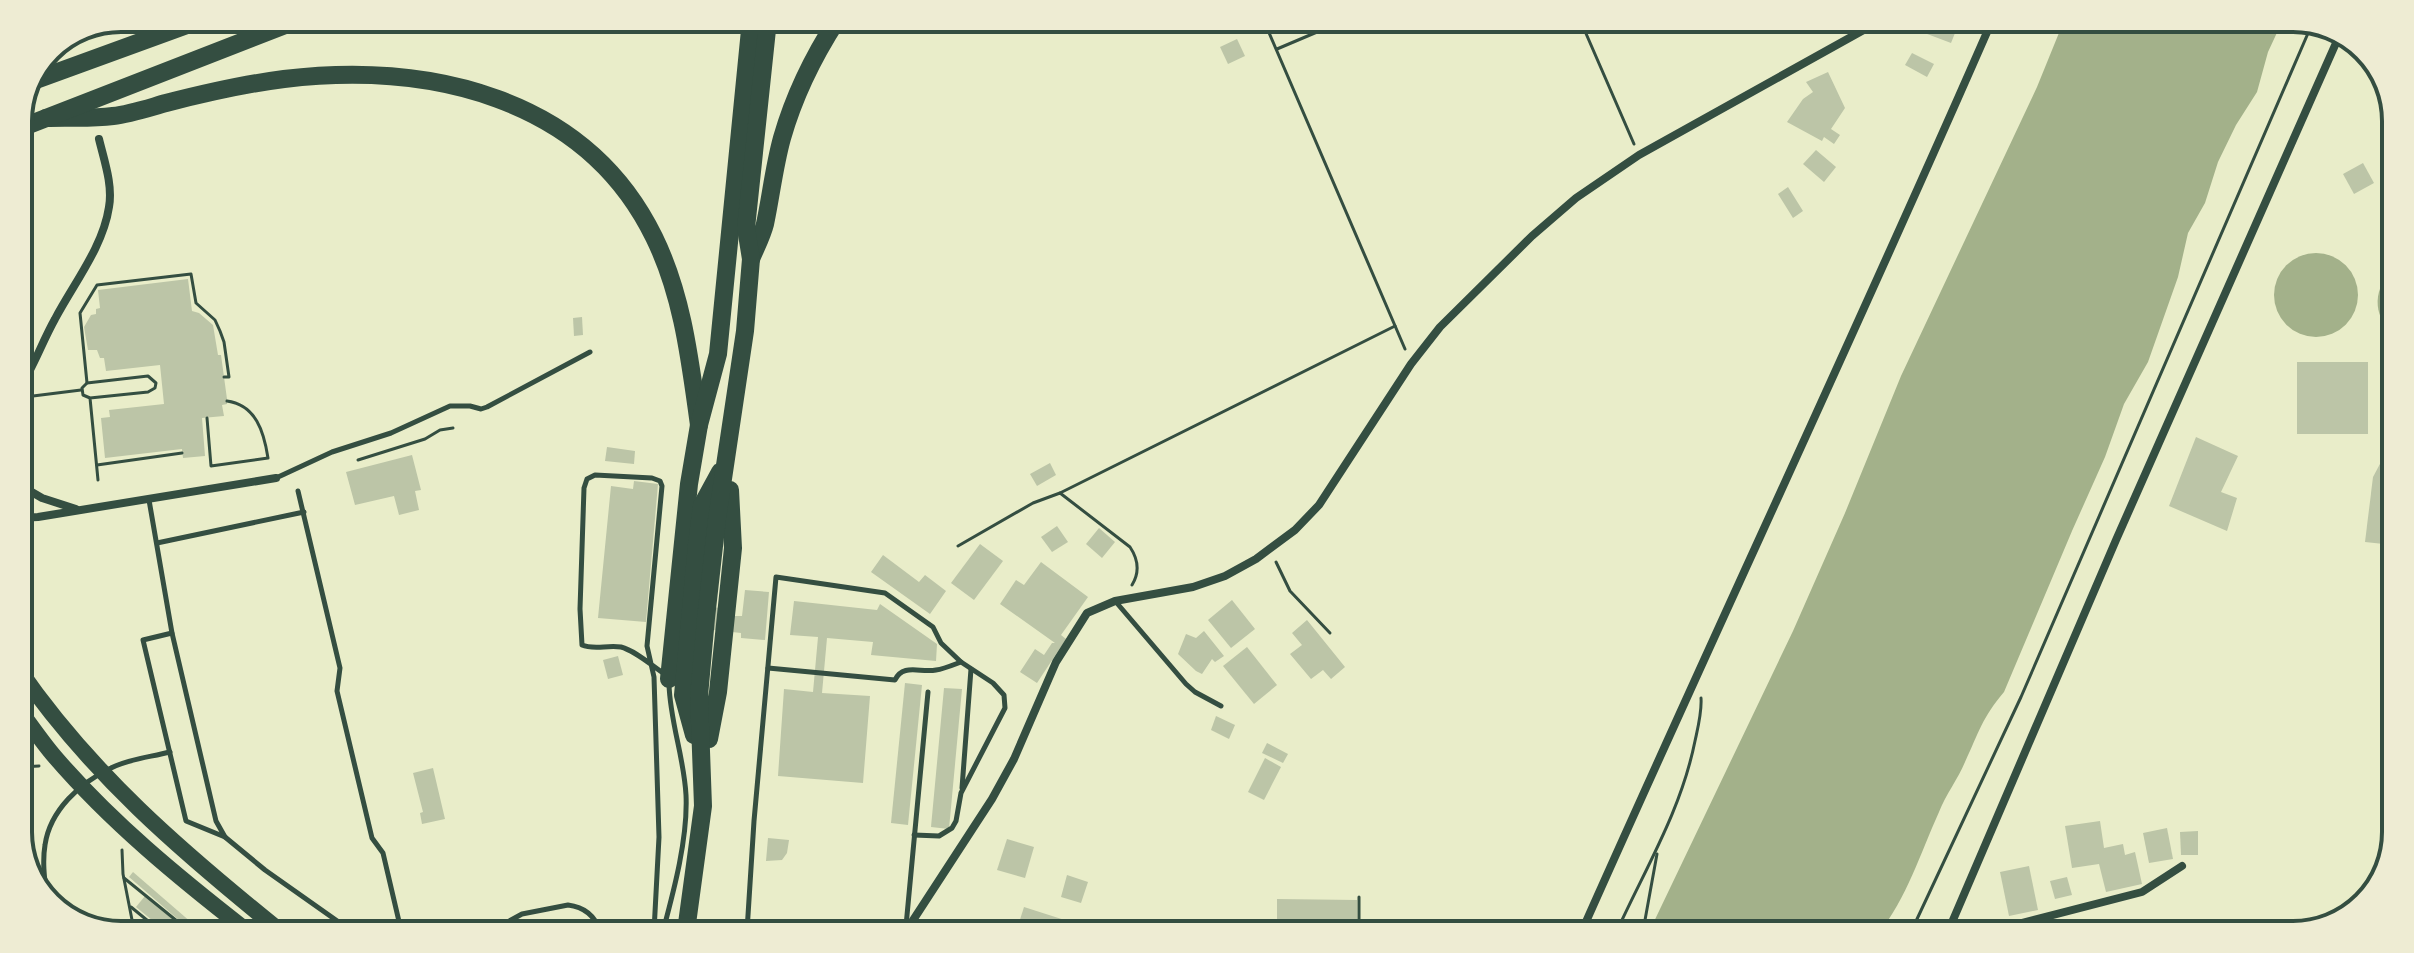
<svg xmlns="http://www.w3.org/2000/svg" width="2414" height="953" font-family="'Space Grotesk',sans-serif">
<rect width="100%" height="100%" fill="#e9edc9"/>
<g fill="#a3b18a">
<path d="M2063 23 2281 24 2268 52 2257 92 2236 125 2218 162 2205 203 2188 233 2178 277 2148 362 2124 404 2105 457 2072 531 2004 692C1982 718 1979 732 1965 762 1958 779 1946 794 1939 812 1920 854 1907 898 1878 934L1630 933 1632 927 1649 932 1793 631 1845 513 1901 376 2037 87Z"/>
<circle cx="2316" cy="295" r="42"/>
<path d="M2395 268 2394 334C2371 316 2373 286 2395 268Z"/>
</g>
<g fill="#bcc5a7">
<polygon points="1916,23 1959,23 1951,43 1914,29"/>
<polygon points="1237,39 1245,56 1228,64 1220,47"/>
<polygon points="1912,53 1934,64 1927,77 1905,65"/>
<polygon points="1828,72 1845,108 1831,129 1840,135 1834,144 1824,137 1822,141 1787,122 1803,99 1813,92 1806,82"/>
<polygon points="1816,150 1836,167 1824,182 1803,164"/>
<polygon points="2363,163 2374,183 2354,194 2343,174"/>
<polygon points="1788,187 1803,211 1793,218 1778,194"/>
<polygon points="188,279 192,311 199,313 213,325 218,355 221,355 227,399 227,404 222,405 224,416 202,418 205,456 183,458 182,449 105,458 101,418 110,417 109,410 164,404 160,365 106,371 104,358 100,358 97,350 88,350 84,327 91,315 96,314 96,309 100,308 98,290"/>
<polygon points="582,317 583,335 574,336 573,318"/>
<polygon points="2384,358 2394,358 2393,436 2384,436"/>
<rect x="2297" y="362" width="71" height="72"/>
<polygon points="2196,437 2238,456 2221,492 2237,498 2227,531 2169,506"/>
<polygon points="607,447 635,451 634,464 605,461"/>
<polygon points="412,455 421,490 415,491 419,510 399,515 394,496 355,505 346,472"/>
<polygon points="2381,462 2393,465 2393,545 2365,542 2373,477"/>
<polygon points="1050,463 1056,475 1037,486 1030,474"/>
<polygon points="634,481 658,484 646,622 598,618 611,486 633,489"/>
<polygon points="1057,526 1068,542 1052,552 1041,537"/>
<polygon points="1099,528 1115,542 1102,558 1086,544"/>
<polygon points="980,544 1003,561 974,600 951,583"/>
<polygon points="883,555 919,582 925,575 946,591 930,614 871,572"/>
<polygon points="1041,562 1088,597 1061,635 1066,639 1037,683 1020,672 1035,649 1044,655 1052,643 1055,643 1000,604 1016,580 1024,585"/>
<polygon points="745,590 769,592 765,640 741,638 741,633 668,625 670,603 731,609 730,616 742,616"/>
<polygon points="1232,600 1255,629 1231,648 1208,620"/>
<polygon points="794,601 877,610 880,604 937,644 936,661 871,655 873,642 827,638 822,693 870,696 863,783 778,776 784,689 813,692 818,637 790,635"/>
<polygon points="1307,620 1345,667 1331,679 1323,670 1311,679 1290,654 1302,645 1292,633"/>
<polygon points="1204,631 1224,656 1215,662 1212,659 1202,674 1196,671 1178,654 1186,634 1196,638"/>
<polygon points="1247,647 1277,685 1254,704 1223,666"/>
<polygon points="618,656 623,675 608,679 603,660"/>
<polygon points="905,683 922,685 908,825 891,823"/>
<polygon points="944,688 962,689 949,829 931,827"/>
<polygon points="1216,716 1235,725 1229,739 1211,730"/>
<polygon points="1267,743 1288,754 1283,763 1262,753"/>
<polygon points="1265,758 1281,767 1264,800 1248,792"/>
<polygon points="433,768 445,819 422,824 420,813 423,812 413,773"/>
<polygon points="2100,821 2104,848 2123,844 2125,855 2135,852 2142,884 2106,892 2099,864 2072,868 2065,826"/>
<polygon points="2167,828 2173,859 2149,863 2143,833"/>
<polygon points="2198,831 2198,855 2181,855 2180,832"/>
<polygon points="768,838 789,840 787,853 782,860 766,861"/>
<polygon points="1007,839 1034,847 1025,878 997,870"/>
<polygon points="2029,866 2038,910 2009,916 2000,872"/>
<polygon points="133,872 192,923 188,928 129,877"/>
<polygon points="1067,875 1088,882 1081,903 1061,897"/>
<polygon points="2067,877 2072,895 2055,899 2050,881"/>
<polygon points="145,896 176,922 170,930 164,930 136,907"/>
<polygon points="1277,899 1357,900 1357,933 1277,932"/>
<polygon points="1024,907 1074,923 1071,932 1026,932 1017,929"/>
<polygon points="1229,924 1259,924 1260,932 1229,932"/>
</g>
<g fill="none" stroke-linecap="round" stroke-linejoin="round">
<g stroke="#344e41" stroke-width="3">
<polyline points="1264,21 1405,349"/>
<polyline points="1581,22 1634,144"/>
<polyline points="1277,49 1343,21"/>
<polyline points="87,383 80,313 97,285 191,274 196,303 215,320 220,331 224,342 229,377 224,377"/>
<polyline points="33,396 81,390"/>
<polyline points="90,398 148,392 155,388 156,383 148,376 87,383 82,388 83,395 90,398 98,480"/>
<path d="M207 418 211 466 268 458C264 432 256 405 227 401"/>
<polyline points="358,460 425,439 440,430 453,428"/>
<polyline points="97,465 182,453"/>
<polyline points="1060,493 1395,326"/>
<path d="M958 546 1033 503 1060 493 1130 547C1138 559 1140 572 1132 585"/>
<polyline points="1276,562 1290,591 1330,633"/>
<polyline points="18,751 21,767 39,766"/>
<polyline points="122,850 123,874 134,930"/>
<polyline points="124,878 188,930"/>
<polyline points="1359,897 1359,924 1368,933"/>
<polyline points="131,907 159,930"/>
<polyline points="1913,927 1926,934"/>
<polyline points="1643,931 1657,854"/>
<path d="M1616 933C1645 869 1681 811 1695 741 1698 727 1702 712 1701 698"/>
<polyline points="1910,934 2021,697 2312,24"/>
</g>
<g stroke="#344e41" stroke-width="5">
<polyline points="276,478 332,452 391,433 450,406 470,406 481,409 487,407 590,352"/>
<polyline points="298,491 340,668 337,691 372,838 383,853 401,930"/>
<polyline points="149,500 172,633 216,821 225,837 265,870 350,930"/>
<polyline points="157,543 304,512"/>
<polyline points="1116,602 1186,684 1195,692 1221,706"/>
<polyline points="172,633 143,640 186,821 225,837"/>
<path d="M768 668 895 680C903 663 920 673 936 670 944 669 953 665 961 662"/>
<polyline points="962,788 971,669"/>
<path d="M47 900C45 882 42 863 45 845 50 810 80 783 111 768 128 759 151 757 170 752"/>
<polyline points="906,926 928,692"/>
<polyline points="444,929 490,930"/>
<polyline points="373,930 399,925"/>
<path d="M493 930 522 914 568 905C584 907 595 916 600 931"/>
<polyline points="542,931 584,922 590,923 598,930"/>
<path d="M654 931 659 837 654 677 647 646 662 486 660 481 652 478 595 475 587 479 584 488 580 609 582 645C593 650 607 645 621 647 636 651 652 666 666 675"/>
<path d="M663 931C674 890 688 838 686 795 684 757 670 722 669 684"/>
<polyline points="747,931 754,821 776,577 885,593 933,627 941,643 961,662 993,683 1004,695 1005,708 961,793 956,821 952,828 939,836 914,835"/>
</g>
<g stroke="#344e41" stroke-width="8">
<path d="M18 391C33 369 42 342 55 319 74 283 103 247 109 207 113 185 104 160 99 139"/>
<polyline points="18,484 42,498 76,509"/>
<polyline points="18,518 38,517 276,478"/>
<polyline points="18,826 23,851"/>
<polyline points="906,931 992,799 1014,759 1056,662 1087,613 1115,601 1193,587 1225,576 1256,559 1295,530 1319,505 1411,364 1440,327 1532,236 1576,198 1639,155 1878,22"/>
<path d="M1581 933C1716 629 1858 328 1991 23"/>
<polyline points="1947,934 2116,540 2340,34"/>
<polyline points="1979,934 2142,892 2182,866"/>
</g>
<g stroke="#344e41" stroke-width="16">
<path d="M18 668C90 773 181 851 279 930"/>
<path d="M18 708C30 724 42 742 55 757 111 822 178 877 246 930"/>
</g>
<g stroke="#344e41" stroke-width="18">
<polyline points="33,81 206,18"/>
<path d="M46 118C68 117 91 119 113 116 130 114 148 108 166 103 205 93 244 84 284 79 428 62 585 96 654 237 683 296 690 361 699 425"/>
<polyline points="18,129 303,18"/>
<path d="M751 259C756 247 762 236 765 224 771 196 774 167 782 138 794 96 813 57 837 20"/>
<polyline points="669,679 689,484 699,425 718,354 751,20"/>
<polyline points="694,735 683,695 697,544 702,505 720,472"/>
<polyline points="709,739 718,692 733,548 730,490"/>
<polyline points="686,931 703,806 699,696 706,618 717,519 745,331 751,259 746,228 768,20"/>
</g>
</g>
<path d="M0 0H2414V953H0ZM121 32H2293A89 89 0 0 1 2382 121V832A89 89 0 0 1 2293 921H121A89 89 0 0 1 32 832V121A89 89 0 0 1 121 32Z" fill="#eeecd3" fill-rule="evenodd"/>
<path fill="none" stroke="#344e41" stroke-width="4" d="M121 32H2293A89 89 0 0 1 2382 121V832A89 89 0 0 1 2293 921H121A89 89 0 0 1 32 832V121A89 89 0 0 1 121 32Z"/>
</svg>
